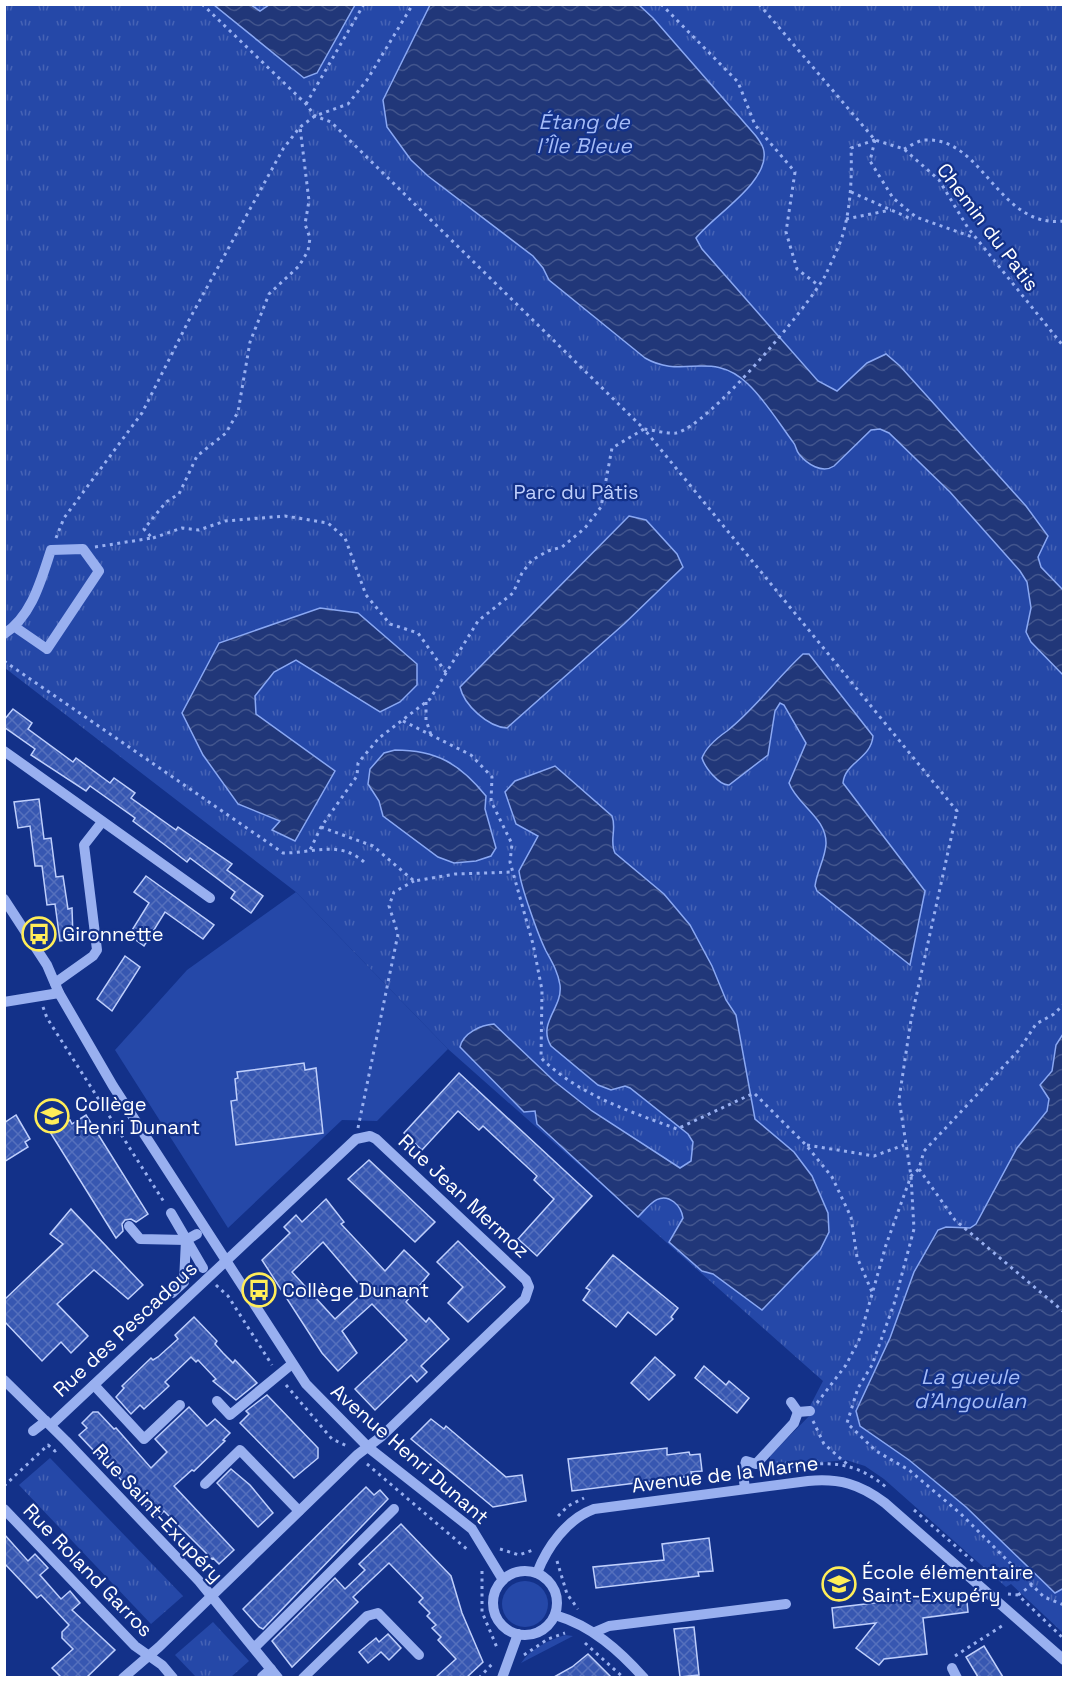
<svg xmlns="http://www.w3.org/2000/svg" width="1068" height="1682" font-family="'Space Grotesk',sans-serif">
<defs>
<pattern id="park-tufts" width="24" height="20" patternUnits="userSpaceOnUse" patternTransform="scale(1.5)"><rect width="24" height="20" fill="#2548a8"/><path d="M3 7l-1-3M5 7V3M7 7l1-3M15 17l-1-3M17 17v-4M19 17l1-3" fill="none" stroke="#4663b5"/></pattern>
<pattern id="water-waves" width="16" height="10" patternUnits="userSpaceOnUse" patternTransform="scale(1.5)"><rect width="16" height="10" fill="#213779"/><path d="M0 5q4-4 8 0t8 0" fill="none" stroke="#42558d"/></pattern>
<pattern id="building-cross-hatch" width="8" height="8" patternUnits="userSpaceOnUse" patternTransform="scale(1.5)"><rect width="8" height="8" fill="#3757b1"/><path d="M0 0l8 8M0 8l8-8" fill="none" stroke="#5570bd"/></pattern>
</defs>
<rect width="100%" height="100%" fill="#133189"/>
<g fill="#2548a8">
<polygon points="296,892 448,1049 377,1121 342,1120 228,1228 115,1050 187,970"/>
<circle cx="525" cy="1604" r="23"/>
<path d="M565 1635 573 1636 521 1663C531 1648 548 1641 565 1635Z"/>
</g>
<g fill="url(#park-tufts)">
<polygon points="4,5 1063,5 1063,1633 1011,1584 1006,1587 884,1479 865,1466 846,1460 770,1467 770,1456 814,1411 809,1408 823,1381 448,1049 296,892 5,668"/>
<polygon points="50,1458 183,1596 151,1624 19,1485"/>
<polygon points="213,1622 249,1661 231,1677 196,1677 175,1655"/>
</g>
<g fill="url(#water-waves)" stroke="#8aa8f3" stroke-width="1.5">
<polygon points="214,5 251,5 260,11 269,5 355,5 317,73 304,78"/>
<path d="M430 5H639L653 18 756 136C759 140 764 147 764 152 768 183 714 215 696 238L702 249 818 381 837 391 867 363 886 354 900 366 1026 506 1048 536 1038 557 1041 567 1063 590V675L1031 642 1026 632 1031 608 1027 582 1020 571 950 492 889 433 880 429 871 430 834 466C822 474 807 464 799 454 796 451 796 445 793 442 779 423 765 400 748 384 711 349 683 380 645 358L549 280 543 268 533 256 428 176 411 160 387 127 383 100Z"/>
<path d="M629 516 646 520 677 554 683 567 624 624 507 728C488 727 464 705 460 687Z"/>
<polygon points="320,608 358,613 417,664 417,685 400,702 380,712 296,660 274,672 255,696 256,714 335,771 295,841 272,830 280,821 238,804 203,755 182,713 219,643"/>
<path d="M803 654H809L873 736C871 759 845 762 843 783L925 891 910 965 817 891 815 886C817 871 825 859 826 844 827 818 797 805 789 783L806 743 784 705 780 703 775 711 768 755 729 785C720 786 705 768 702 758 706 747 717 738 727 731 756 708 776 679 803 654Z"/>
<path d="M395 750C437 750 460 764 486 796L485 809 496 848 491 856 476 861 454 863 438 857 383 816 379 801 368 784 370 769 384 753Z"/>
<path d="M555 766 612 816C617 829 609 841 615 853L664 894 690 925 712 966 726 1000 736 1015 755 1119 794 1152 812 1176 828 1213 829 1232 820 1250 762 1310 713 1274 702 1271 669 1242 683 1218C682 1211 679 1206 674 1202 659 1190 648 1207 638 1217L537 1124 535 1111 524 1112 460 1047C463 1033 481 1025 494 1024L554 1081 592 1111 680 1168 691 1161 693 1142 688 1134 630 1088 625 1086 611 1090 598 1085 551 1046C537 1023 563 1008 560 985 558 972 552 962 546 951 538 935 521 887 519 871L538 836 516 824 505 792 515 781Z"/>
<polygon points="1063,1034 1064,1588 1055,1593 966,1507 909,1460 860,1426 856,1411 890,1338 914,1272 938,1230 946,1227 970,1228 976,1224 1017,1148 1047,1111 1049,1099 1040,1085 1052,1071 1056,1045"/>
</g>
<g fill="url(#building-cross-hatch)" stroke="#bfcffc" stroke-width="1.5" fill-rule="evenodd">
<polygon points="13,709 32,723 28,729 73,762 76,758 110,783 114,778 135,793 131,798 176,830 178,827 232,864 227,870 263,896 251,913 231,898 235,892 190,858 187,862 165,845 133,821 135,818 90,786 86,791 31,755 35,749 4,727 4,720"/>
<polygon points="39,799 44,839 51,838 56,877 63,876 68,909 72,908 73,939 60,941 55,904 47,905 42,866 35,866 30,826 18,828 14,802"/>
<polygon points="146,876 214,925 203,939 165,912 144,946 129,935 149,903 134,892"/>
<polygon points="125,956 140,967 112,1011 97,999"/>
<polygon points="304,1063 305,1070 316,1068 323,1133 236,1145 231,1101 237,1100 235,1079 238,1078 237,1072"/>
<polygon points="459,1073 592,1196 537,1256 518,1239 554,1199 534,1180 537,1176 483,1126 479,1130 458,1111 422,1150 404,1133"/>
<polygon points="16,1115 30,1139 25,1142 28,1147 4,1162 4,1123"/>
<polygon points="86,1115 148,1214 136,1222 131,1219 125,1220 122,1224 123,1231 116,1238 50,1132 70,1120 72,1124"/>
<polygon points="369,1160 435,1222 415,1242 348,1179"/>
<path d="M326 1199 344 1222 341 1224 385 1271 404 1250 429 1274 406 1302 426 1322 429 1318 449 1339 421 1366 427 1372 417 1382 411 1375 375 1410 355 1389 407 1340 372 1304 342 1331 357 1353 338 1371 322 1353 262 1260 290 1233 284 1227 296 1215 302 1222ZM323 1242 365 1291 335 1319 292 1272Z"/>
<polygon points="71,1209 143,1285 128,1299 94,1270 57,1304 88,1336 71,1353 61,1342 42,1361 4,1321 4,1300 63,1244 50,1234"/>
<polygon points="458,1241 505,1287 468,1322 448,1303 463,1287 437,1262"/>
<polygon points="613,1255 678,1308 671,1317 673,1319 656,1335 628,1312 616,1327 583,1300 590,1290 586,1288"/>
<polygon points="194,1317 217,1341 215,1344 223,1353 233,1363 235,1360 257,1383 236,1400 213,1381 216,1379 198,1360 196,1362 191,1357 165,1382 169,1386 144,1409 140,1405 131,1414 116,1397 124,1388 122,1386 151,1358 153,1360 158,1357 178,1339 175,1335"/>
<polygon points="655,1357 675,1375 649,1400 631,1383"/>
<polygon points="704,1366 726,1385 729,1381 749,1398 737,1413 695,1378"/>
<polygon points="267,1395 318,1448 318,1458 294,1478 240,1423 249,1414 246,1411"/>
<polygon points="189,1407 207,1426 215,1419 230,1433 223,1440 225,1441 194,1471 192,1470 174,1486 234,1550 219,1564 213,1558 212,1559 164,1511 157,1518 79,1435 87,1428 82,1423 93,1412 98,1412 114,1429 116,1428 151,1468 167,1452 155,1439"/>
<polygon points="431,1419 444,1429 446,1426 506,1477 522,1475 526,1501 493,1507 411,1439"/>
<polygon points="667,1448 667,1455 689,1452 690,1455 700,1454 702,1471 691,1472 692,1476 572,1491 568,1459"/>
<polygon points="231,1469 250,1485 273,1513 258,1527 217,1483"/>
<polygon points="366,1487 374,1495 380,1490 388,1499 263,1629 259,1627 243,1609"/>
<polygon points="401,1524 451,1576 462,1613 483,1662 467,1677 436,1677 456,1659 438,1640 441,1637 432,1628 436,1625 427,1616 430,1613 419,1602 423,1598 389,1563 353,1597 358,1602 292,1667 272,1641 335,1578 345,1589 365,1570 359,1564"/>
<polygon points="4,1534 28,1561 35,1554 48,1568 40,1575 61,1599 70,1591 80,1603 72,1610 115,1650 87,1677 61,1677 52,1668 73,1649 62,1638 62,1632 69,1625 41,1595 37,1598 4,1563"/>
<polygon points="709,1538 713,1571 698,1572 699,1576 596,1588 593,1567 664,1560 662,1544"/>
<polygon points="966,1592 968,1612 923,1618 927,1654 884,1659 879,1665 856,1648 876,1623 834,1628 832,1608"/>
<polygon points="694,1627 699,1675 680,1677 674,1629"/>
<polygon points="388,1634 401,1648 389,1660 381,1652 368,1663 359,1652 376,1638 379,1642"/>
<polygon points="984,1646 1003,1677 978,1677 966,1657"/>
<polygon points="588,1654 611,1677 554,1677 572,1667"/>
</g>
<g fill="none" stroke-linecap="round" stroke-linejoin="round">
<g stroke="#99b0f0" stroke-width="3" stroke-dasharray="3 4.5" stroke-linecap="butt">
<polyline points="202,4 306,104 315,116 331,122 644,429 612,448 601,507 585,528 562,547 548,551 532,560 522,573 513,593 478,621 430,699 379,738 358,763 357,776 321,827 309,852"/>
<polyline points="661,4 738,82 755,125 795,172 786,232 797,269 818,285"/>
<polyline points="759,4 875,140 904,149 939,180 968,228 1064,347"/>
<polyline points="306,104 364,4"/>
<path d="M875 140 851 148C852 177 851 205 843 234 839 247 831 263 825 276 807 308 709 426 676 433 667 434 653 430 644 429L957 811 911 1020 899 1099 911 1176 914 1229 894 1304 872 1365 858 1388 847 1423 876 1451 909 1470 961 1514 1044 1597 1064 1605"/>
<polyline points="875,140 870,161 893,198 916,217 975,238"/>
<path d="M904 149C910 146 919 140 925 140 984 137 998 229 1064 221"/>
<polyline points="851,192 909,218"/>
<polyline points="846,219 891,210"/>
<polyline points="56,538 64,518 142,413 189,320 283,149 300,127 315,116 348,104 367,80 413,4"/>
<polyline points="153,538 182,528 199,530 225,521 285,516 328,523 345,538 366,595 390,624 418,633 447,674"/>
<polyline points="95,547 152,538 144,529 166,502 179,494 197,456 226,433 238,412 250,342 269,294 299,266 308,251 310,238 305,224 309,201 300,127"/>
<path d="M4 661 283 853C314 853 339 840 364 862"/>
<polyline points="426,702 426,720 431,735"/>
<path d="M403 721 471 755 492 777 491 801 512 844 510 862 533 944 542 990 541 1058C579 1095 629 1111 677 1129L754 1093 806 1145 832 1177 851 1217 857 1257 872 1292"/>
<polyline points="321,827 373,846 414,881 455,874 513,872"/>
<polyline points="43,1007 47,1018 164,1202"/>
<polyline points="358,1128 398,934 389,906 394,892 414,881"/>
<polyline points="807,1145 874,1156 904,1145"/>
<polyline points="919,1169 955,1220 1064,1312"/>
<polyline points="216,1285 228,1296 272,1365"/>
<polyline points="286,1385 332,1439 349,1447"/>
<polyline points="817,1403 846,1365 859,1340 886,1245 911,1176 919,1169 924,1151 1019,1050 1036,1024 1054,1014 1064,1004"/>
<polyline points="813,1421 824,1444 847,1464"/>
<polyline points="367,1464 469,1551"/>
<path d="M768 1470C815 1464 846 1454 886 1487"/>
<polyline points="4,1486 48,1445 55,1451 59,1448"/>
<polyline points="914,1510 975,1563"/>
<polyline points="558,1516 568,1506 584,1498"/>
<polyline points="500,1549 519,1555 533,1550"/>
<polyline points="557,1561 567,1594 578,1609"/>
<polyline points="482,1571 482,1612 498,1650"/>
<polyline points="1008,1594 1018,1595 1064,1639"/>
<polyline points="1018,1595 1032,1585"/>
<polyline points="585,1643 624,1678"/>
<polyline points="524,1655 548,1639 565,1633"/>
<polyline points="955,1656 1005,1624"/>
<polyline points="479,1678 494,1662"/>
</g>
<g stroke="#99b0f0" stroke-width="10">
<path d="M4 634C32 616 41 580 51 550L83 549 99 571 47 649 15 627"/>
<polyline points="4,751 210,898"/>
<polyline points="4,899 47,965 59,993 113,1086 306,1384 369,1448 472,1529 503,1580"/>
<polyline points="55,983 93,956 97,950 84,845 102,822"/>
<polyline points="4,1002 59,993"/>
<polyline points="171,1213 203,1268"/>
<polyline points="129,1226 140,1239 186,1240 197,1234"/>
<polyline points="172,1293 184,1282 186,1240"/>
<polyline points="4,1380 66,1441 199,1581 278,1678"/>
<polyline points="94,1385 144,1439 180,1405"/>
<polyline points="217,1401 230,1415 292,1364"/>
<polyline points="791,1402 798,1412"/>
<polyline points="51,1425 356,1139 370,1136 376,1139 526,1280 529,1287 525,1299 382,1436 357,1455 159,1647 123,1678"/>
<polyline points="33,1431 46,1421"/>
<polyline points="205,1484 240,1450 299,1511"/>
<polyline points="745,1489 743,1473 746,1461 756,1464 794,1423 798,1412 810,1411"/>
<polyline points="4,1509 135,1646 162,1665 173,1678"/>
<circle cx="525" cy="1603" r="32"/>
<path d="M537 1573C547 1547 567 1519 594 1509L808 1481C839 1478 860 1484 885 1503L1064 1660"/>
<path d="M555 1615C592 1626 619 1650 644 1678"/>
<polyline points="595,1632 609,1626 786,1604"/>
<polyline points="254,1648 394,1509"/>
<polyline points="952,1668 957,1678"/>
<polyline points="262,1677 271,1669"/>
<polyline points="303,1678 367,1616 378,1613 419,1655"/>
<polyline points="502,1678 518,1634"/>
</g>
</g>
<defs>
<symbol id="bus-ring" viewBox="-11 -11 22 22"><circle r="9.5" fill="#133189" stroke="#ffed58" stroke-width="1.5"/><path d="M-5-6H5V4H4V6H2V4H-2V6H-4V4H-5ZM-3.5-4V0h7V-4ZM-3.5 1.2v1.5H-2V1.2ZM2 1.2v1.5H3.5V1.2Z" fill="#ffed58"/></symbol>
<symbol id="school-ring" viewBox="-11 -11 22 22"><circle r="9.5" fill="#133189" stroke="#ffed58" stroke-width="1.5"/><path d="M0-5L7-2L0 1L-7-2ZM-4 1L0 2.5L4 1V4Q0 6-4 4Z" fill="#ffed58"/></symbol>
</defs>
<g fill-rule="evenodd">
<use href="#bus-ring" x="20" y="915" width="38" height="38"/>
<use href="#school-ring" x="33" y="1097" width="38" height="38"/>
<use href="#bus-ring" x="240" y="1271" width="38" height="38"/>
<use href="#school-ring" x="820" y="1565" width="38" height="38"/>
</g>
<g text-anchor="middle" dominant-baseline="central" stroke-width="4.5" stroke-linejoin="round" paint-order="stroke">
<g font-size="20" fill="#fff" stroke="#133189">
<text transform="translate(988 227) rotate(53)">Chemin du Patis</text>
<text transform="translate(464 1196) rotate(43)">Rue Jean Mermoz</text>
<text transform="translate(125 1329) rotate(-43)">Rue des Pescadous</text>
<text transform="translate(410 1454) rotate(41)">Avenue Henri Dunant</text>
<text transform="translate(725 1474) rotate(-7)">Avenue de la Marne</text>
<text transform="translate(158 1513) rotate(47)">Rue Saint-Exupéry</text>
<text transform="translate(88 1570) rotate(46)">Rue Roland Garros</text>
</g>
<g font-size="20" fill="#bfcffc" stroke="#133189">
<text x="576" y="492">Parc du Pâtis</text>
</g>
<g font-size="20" fill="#fff" stroke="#133189" text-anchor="start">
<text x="62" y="934">Gironnette</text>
<text x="75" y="1104">Collège<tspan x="75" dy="23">Henri Dunant</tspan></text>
<text x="282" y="1290">Collège Dunant</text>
<text x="862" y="1572">École élémentaire<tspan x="862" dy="23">Saint-Exupéry</tspan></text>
</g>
<g font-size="21" font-style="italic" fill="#a4bbf7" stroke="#133189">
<text x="584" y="121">Étang de<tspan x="584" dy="24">l'Île Bleue</tspan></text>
<text x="970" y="1376">La gueule<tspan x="970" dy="24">d'Angoulan</tspan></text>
</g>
</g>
<rect width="1068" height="1682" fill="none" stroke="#ffffff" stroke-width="12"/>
</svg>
